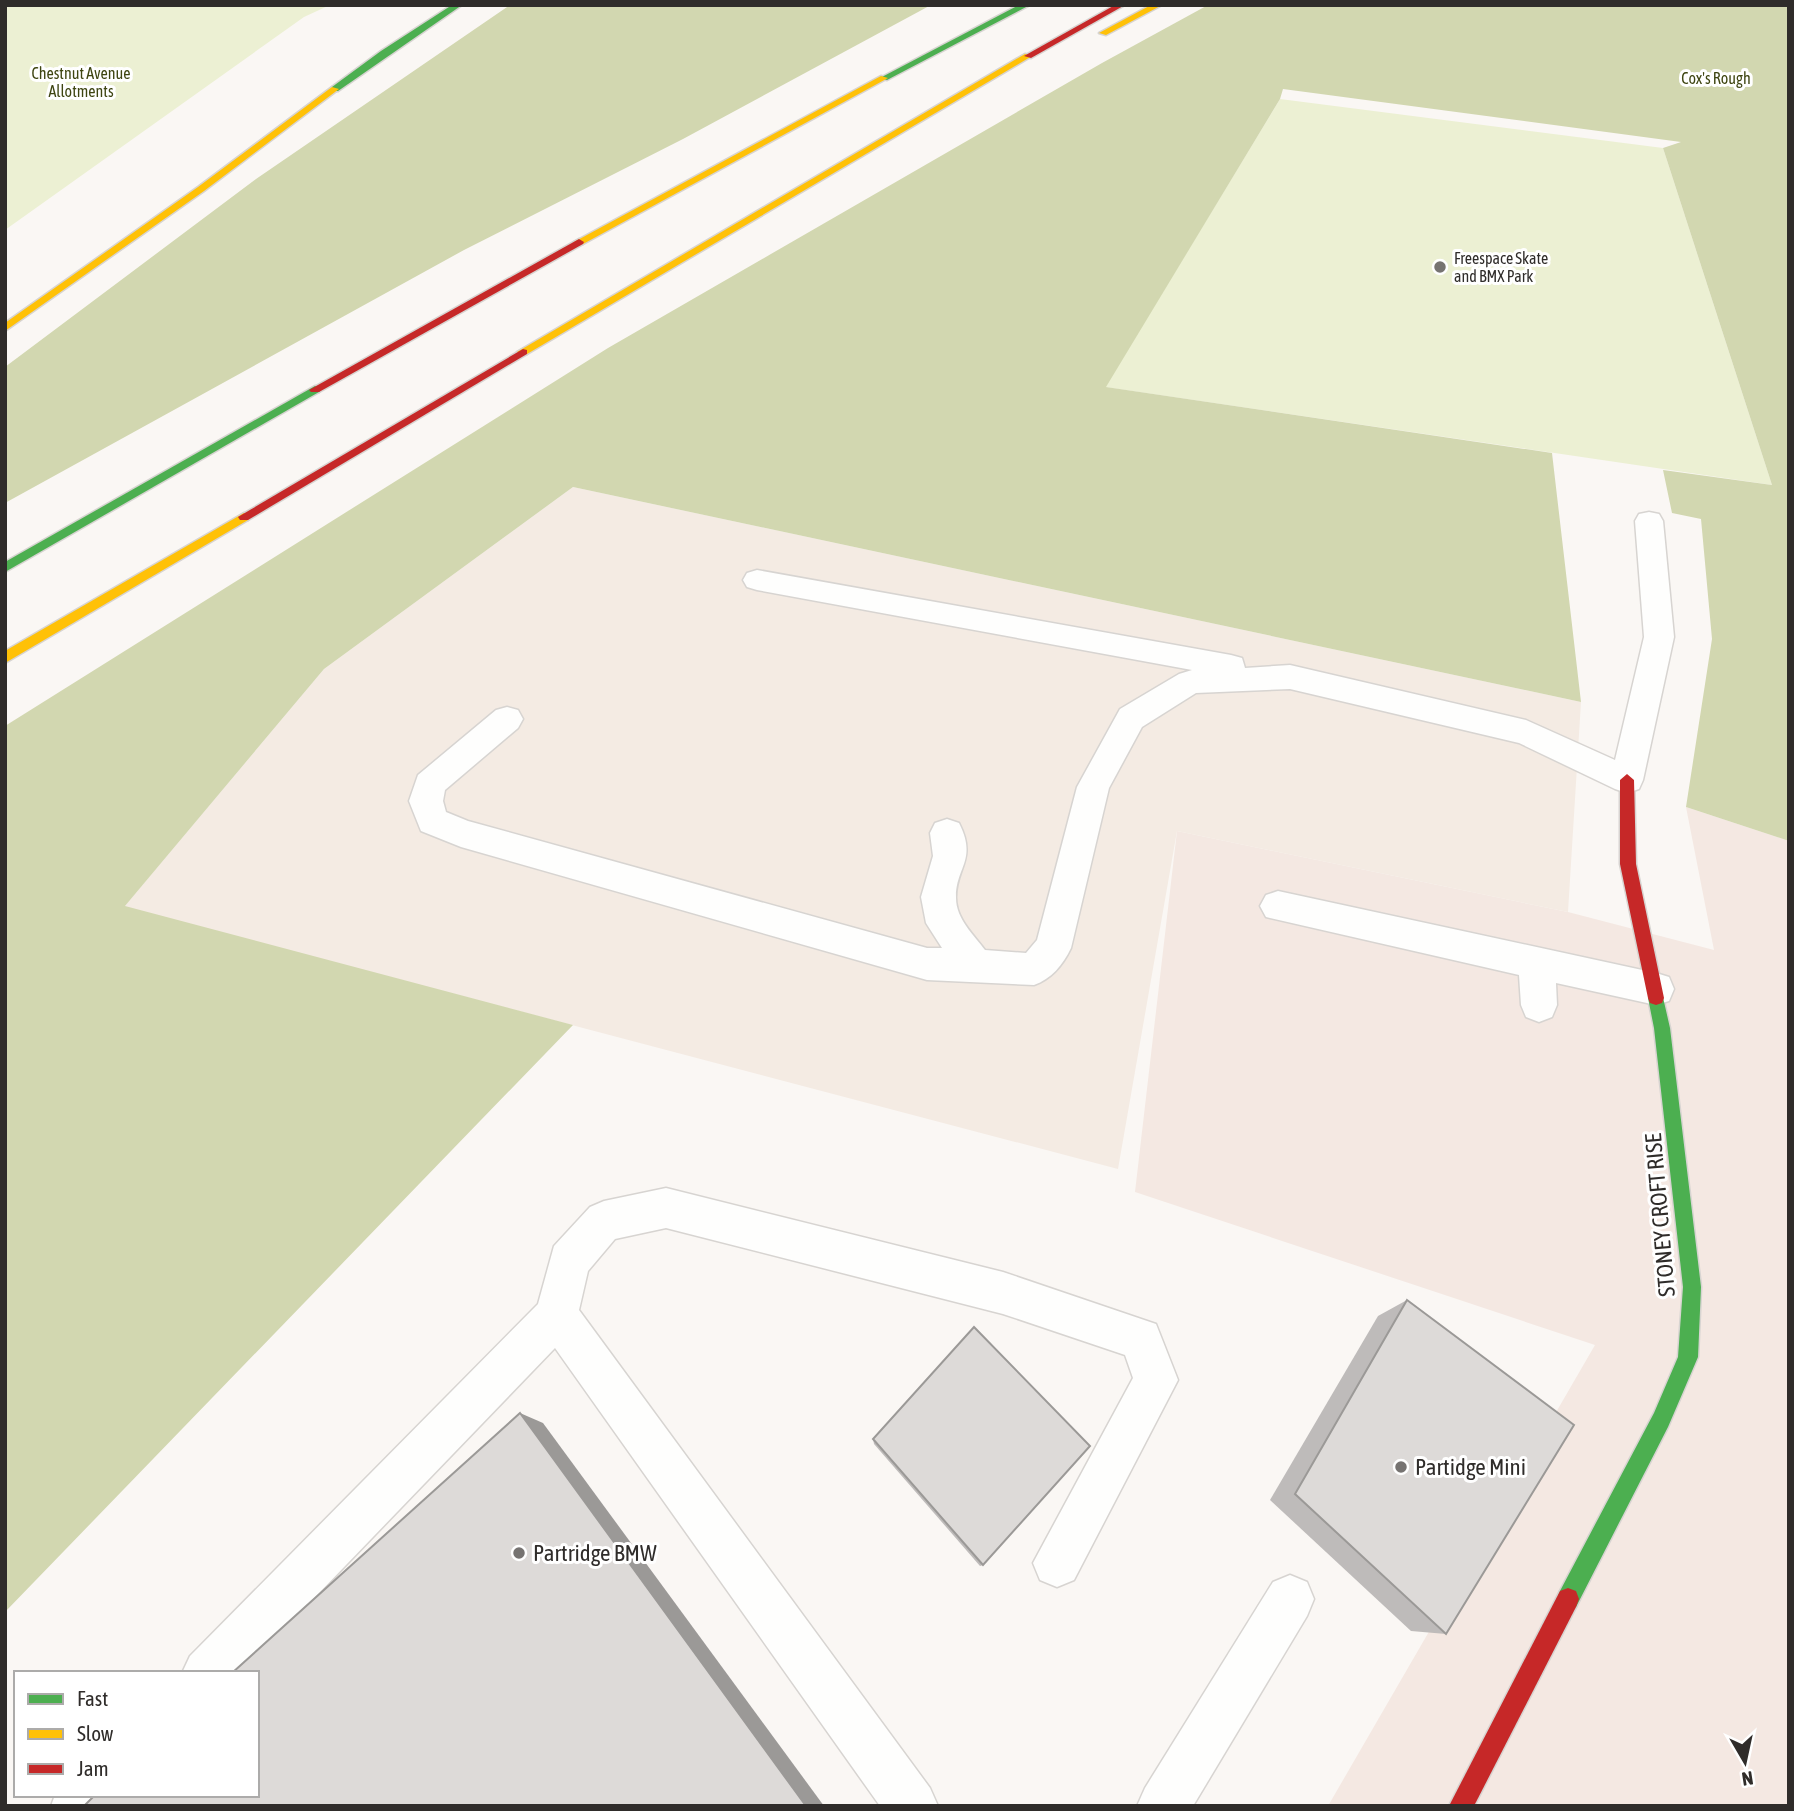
<svg xmlns="http://www.w3.org/2000/svg" width="1794" height="1811" font-family="'Asap Condensed',sans-serif">
<rect width="100%" height="100%" fill="#faf7f4"/>
<polygon fill="#f4e8e2" points="1686,807 1789,841 1789,1806 1328,1806 1595,1345 1135,1192 1177,831 1568,912 1714,950"/>
<polygon fill="#f4ebe3" points="573,487 1581,702 1568,912 1177,831 1118,1169 124,907 324,669"/>
<g fill="#ecf0d3">
<polygon points="5,5 330,5 304,17 5,230"/>
<polygon points="1280,99 1663,148 1772,485 1105,387"/>
</g>
<g fill="#d2d7b0">
<polygon points="510,5 931,5 683,139 464,250 5,503 5,367 256,179"/>
<polygon points="1208,5 1789,5 1789,841 1686,807 1712,639 1701,519 1672,513 1663,470 1772,485 1663,148 1681,142 1283,89 1280,99 1106,387 1552,453 1581,702 573,487 324,669 125,906 573,1025 5,1612 5,726 608,348 1102,63"/>
</g>
<g fill="none" stroke-linecap="round" stroke-linejoin="round">
<defs>
<g id="lane">
<path d="M1649 512 1659 514 1663 521 1674 637 1643 780 1639 789 1627 793 1615 789 1519 743 1290 689 1196 693 1142 727 1109 788 1071 948C1063 965 1051 979 1034 985L927 980 461 847 421 831 409 801 418 775 496 710 507 707 518 710 523 719 518 728 445 790 443 801 446 812 468 821 927 948H942L926 923 921 897 933 856 930 833 935 823 947 819 959 823C978 860 955 868 956 898 956 919 974 935 985 950L1026 953 1037 940 1077 787 1120 709 1179 674 1192 670 757 590 747 587 743 580 747 573 757 570 1231 655 1242 658 1245 668 1290 665 1526 720 1615 760 1644 637 1635 521 1639 514Z"/>
<polygon points="1278,891 1656,973 1669,977 1674,989 1669,1001 1656,1005 1556,983 1557,1005 1552,1017 1539,1022 1526,1017 1521,1005 1519,975 1266,917 1260,906 1266,895"/>
<polygon points="666,1188 1003,1272 1156,1324 1178,1380 1074,1580 1057,1587 1040,1580 1033,1563 1133,1378 1125,1355 1003,1314 666,1228 615,1239 588,1271 579,1310 930,1788 938,1806 880,1806 555,1348 242,1673 182,1673 190,1656 538,1304 554,1246 590,1207 604,1201"/>
<polygon points="1290,1575 1307,1582 1314,1599 1307,1616 1193,1806 1137,1806 1145,1788 1273,1582"/>
<polygon points="55,1795 113,1795 108,1806 51,1806"/>
</g>
<g id="fast">
<polygon points="452,5 462,5 338,91 332,91 332,87 381,51"/>
<polygon points="1019,5 1030,5 887,80 880,78"/>
<polygon points="315,386 321,390 319,392 5,572 5,562"/>
<polygon points="1656,991 1662,993 1670,1028 1701,1287 1698,1357 1668,1427 1576,1607 1568,1610 1560,1607 1557,1599 1560,1591 1654,1413 1678,1357 1683,1287 1654,1028 1648,998 1650,993"/>
</g>
<g id="slow">
<polygon points="1151,5 1162,5 1106,35 1099,33"/>
<polygon points="1025,54 1032,56 527,354 517,352"/>
<polygon points="881,76 888,78 583,244 574,242"/>
<polygon points="332,87 339,89 204,191 5,331 5,323 198,187"/>
<polygon points="244,513 250,517 248,520 5,663 5,651"/>
</g>
<g id="jam">
<polygon points="1115,5 1125,5 1031,58 1024,56"/>
<polygon points="579,239 584,242 583,244 319,392 311,392 309,390"/>
<polygon points="523,349 527,350 527,354 248,520 240,520 238,517"/>
<polygon points="1627,774 1634,780 1636,864 1664,998 1662,1003 1656,1005 1650,1003 1648,998 1620,864 1620,780"/>
<polygon points="1568,1588 1576,1591 1579,1599 1576,1607 1474,1806 1449,1806 1560,1591"/>
</g>
</defs>
<use href="#lane" stroke="#d7d4d1" stroke-width="3"/>
<use href="#fast" stroke="#d7d4d1" stroke-width="3"/>
<use href="#slow" stroke="#d7d4d1" stroke-width="3"/>
<use href="#jam" stroke="#d7d4d1" stroke-width="3"/>
<use href="#lane" fill="#fefefd" fill-rule="evenodd"/>
<use href="#fast" fill="#4caf50" fill-rule="evenodd"/>
<use href="#slow" fill="#ffc107" fill-rule="evenodd"/>
<use href="#jam" fill="#c62828" fill-rule="evenodd"/>
</g>
<g fill="#bebbba">
<polygon points="1407,1300 1446,1634 1411,1631 1270,1500 1378,1316"/>
<polygon points="873,1439 983,1565 980,1566 874,1444"/>
</g>
<polygon fill="#9b9997" points="520,1413 543,1423 824,1806 806,1806"/>
<g fill="#dddad8" stroke="#9b9997" stroke-width="2">
<polygon points="1407,1300 1574,1425 1446,1634 1295,1494"/>
<polygon points="974,1327 1090,1446 983,1565 873,1439"/>
<polygon points="520,1413 806,1806 84,1806 95,1795 257,1795 257,1673 232,1673"/>
</g>
<g fill="#767371" stroke="#fff" stroke-width="2.5">
<circle cx="1440" cy="267" r="7"/>
<circle cx="1401" cy="1467" r="7"/>
<circle cx="519" cy="1553" r="7"/>
</g>
<g text-anchor="middle" dominant-baseline="central" stroke-width="6" stroke-linejoin="round" paint-order="stroke">
<g font-size="16" fill="#3e4511" stroke="#fff">
<text x="81" y="73">Chestnut Avenue<tspan x="81" dy="18">Allotments</tspan></text>
<text x="1716" y="78">Cox's Rough</text>
</g>
<g font-size="16" fill="#2f2c2a" stroke="#fff" text-anchor="start">
<text x="1454" y="258">Freespace Skate<tspan x="1454" dy="18">and BMX Park</tspan></text>
</g>
<g font-size="23" fill="#2f2c2a" stroke="#fff">
<text transform="translate(1660 1215) rotate(-95)">STONEY CROFT RISE</text>
</g>
<g font-size="23" fill="#2f2c2a" stroke="#fff" text-anchor="start">
<text x="1415" y="1467">Partidge Mini</text>
<text x="533" y="1553">Partridge BMW</text>
</g>
</g>
<rect width="1794" height="1811" fill="none" stroke="#2f2c2a" stroke-width="14"/>
<rect x="14" y="1671" width="245" height="126" fill="#ffffff" stroke="#acabaa" stroke-width="2"/>
<rect x="28" y="1694" width="35" height="10" fill="#4caf50" stroke="#acabaa" stroke-width="2"/>
<text x="77" y="1706" font-size="21" fill="#2f2c2a">Fast</text>
<rect x="28" y="1729" width="35" height="10" fill="#ffc107" stroke="#acabaa" stroke-width="2"/>
<text x="77" y="1741" font-size="21" fill="#2f2c2a">Slow</text>
<rect x="28" y="1764" width="35" height="10" fill="#c62828" stroke="#acabaa" stroke-width="2"/>
<text x="77" y="1776" font-size="21" fill="#2f2c2a">Jam</text>
<g transform="translate(1745 1762) rotate(171)" stroke="#ffffff" stroke-width="5" paint-order="stroke">
<path d="M0-5L12 26L0 18L-12 26Z" fill="#2f2c2a"/>
<text y="-10" font-size="19" font-weight="bold" text-anchor="middle" fill="#2f2c2a">N</text>
</g>
</svg>
